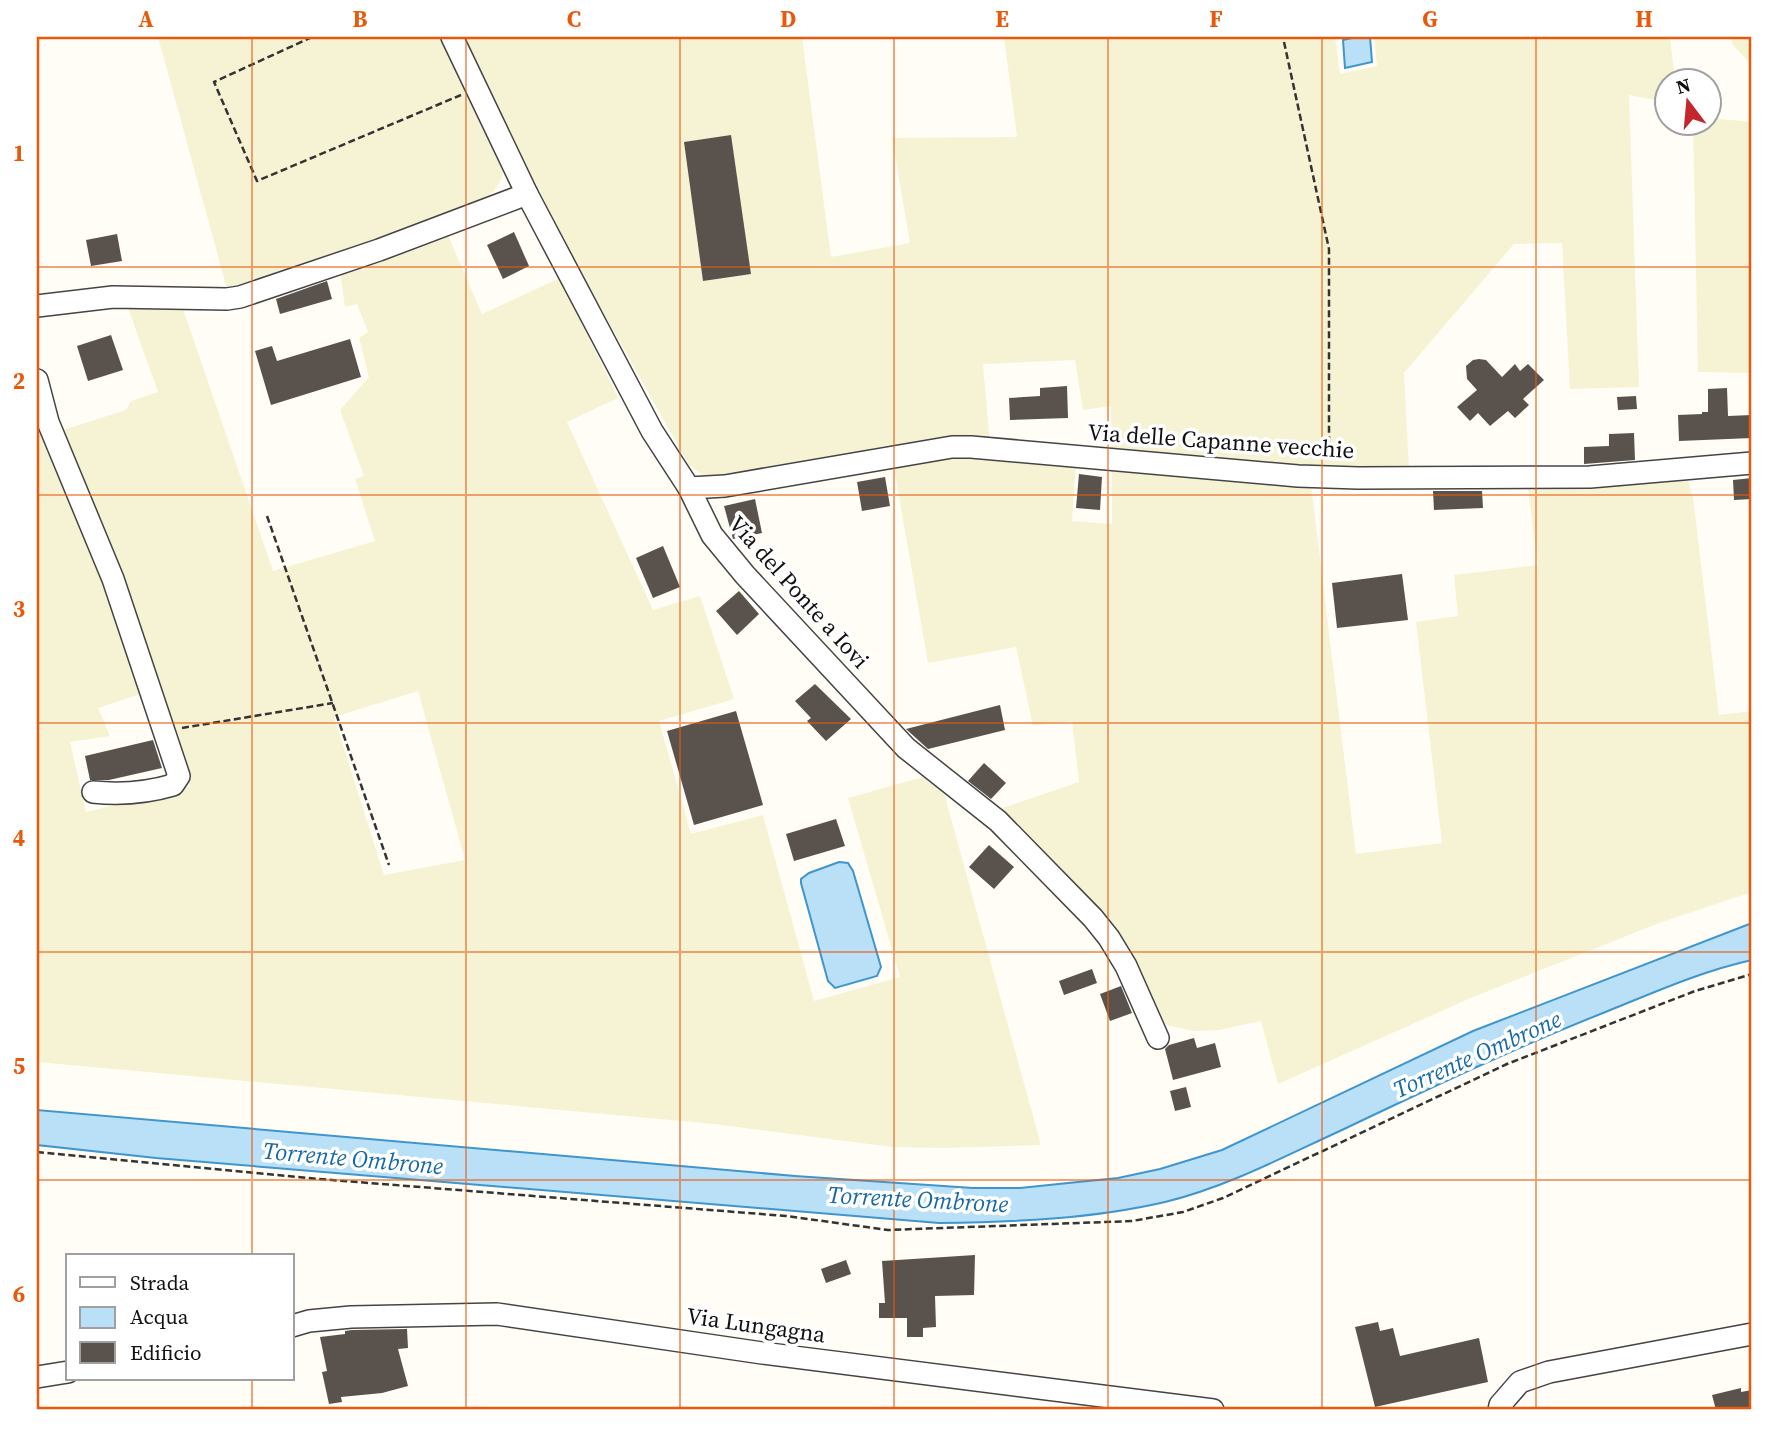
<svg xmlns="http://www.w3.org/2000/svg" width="1789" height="1447" font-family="'Source Serif 4',serif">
<rect width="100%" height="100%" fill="#fffdf5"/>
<g fill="#f6f3d4" fill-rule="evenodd">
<polygon points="158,37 444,37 501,160 503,172 500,182 493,192 483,199 451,214 227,289"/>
<path d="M461 37H802L831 257 910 243 892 138 1017 137 1004 37H1335L1340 74 1377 66 1374 37H1670L1675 80H1666V102L1629 95 1639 387 1570 389 1562 243 1514 244 1404 373 1409 469H1309L1356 854 1442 843 1416 622 1458 616 1454 575 1538 565 1528 489 1686 475 1693 497 1719 715 1752 711V892L1659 923 1473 997 1278 1084 1261 1021 1219 1030 1194 1031 1166 1025 1119 932 997 810 1079 782 1072 721 1033 726 1016 647 928 663 890 445 726 479 705 477 689 465 584 278ZM1075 360 1083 410 1111 406 1112 524 1072 521 1076 462 991 456 983 364Z"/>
<polygon points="1731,37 1752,37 1752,65 1733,45"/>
<polygon points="1709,118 1752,122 1752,373 1698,372 1693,123 1708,122"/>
<path d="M447 233 482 314 560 278 618 398 567 422 653 610 700 596 734 699 659 721 691 834 763 815 814 1001 900 977 848 798 923 777 944 793 1041 1145 944 1148 892 1147 714 1124 37 1062V431L63 430 126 410 131 401 158 392 128 308 182 306 273 571 375 541 355 479 364 476 340 410 369 377 359 338 368 332 357 304 345 307 340 272ZM161 687 184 757 190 787 86 812 70 742 110 736 98 708ZM418 691 465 860 384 875 334 717Z"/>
</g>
<g fill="#b9e0f7" stroke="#3f96cf" stroke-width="2">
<polygon points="1356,37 1370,37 1372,62 1345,68 1343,40"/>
<polygon points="839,862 848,863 853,871 881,967 877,976 835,988 828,981 801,883 801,879 809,873"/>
<path d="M1752 923V960C1702 971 1655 992 1608 1011 1517 1047 1430 1088 1342 1130 1285 1156 1227 1187 1165 1202 1092 1219 1014 1222 939 1223L156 1158 37 1145V1110L795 1176 973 1188H1020L1078 1182 1118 1178 1160 1169 1222 1150 1473 1031Z"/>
</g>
<g fill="#5a524d">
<polygon points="731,135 751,274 703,281 684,142"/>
<polygon points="514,232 529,266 503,279 487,245"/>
<polygon points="117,234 122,261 91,266 86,240"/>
<polygon points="327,281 332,299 280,314 276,299"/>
<polygon points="111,335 123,370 88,381 77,346"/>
<polygon points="350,339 361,377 271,405 255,351 272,346 277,361"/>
<polygon points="1479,359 1486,360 1502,377 1515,364 1520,371 1528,364 1544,380 1523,399 1529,405 1515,418 1508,411 1490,426 1478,413 1470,421 1457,407 1477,390 1467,379 1466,366 1473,360"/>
<polygon points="1067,386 1068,418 1010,420 1009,398 1040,396 1040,388"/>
<polygon points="1727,388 1728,416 1752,415 1752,438 1679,441 1678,415 1702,414 1702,412 1708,412 1708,389"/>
<polygon points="1636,396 1637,409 1618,410 1617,397"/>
<polygon points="1634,433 1635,460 1584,464 1584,447 1609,446 1609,434"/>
<polygon points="1079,474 1102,477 1100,510 1076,508"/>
<polygon points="885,477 890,506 862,511 857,482"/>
<polygon points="1752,478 1752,499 1734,500 1733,480"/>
<polygon points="1433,491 1482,491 1483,508 1434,510"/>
<polygon points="755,499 762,533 733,539 724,506"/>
<polygon points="663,546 680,587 653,598 636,558"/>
<polygon points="1402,574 1408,620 1337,628 1332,583"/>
<polygon points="739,591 759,614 737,635 716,611"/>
<polygon points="815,684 851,719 826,741 807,721 811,718 795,701"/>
<polygon points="1000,705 1005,730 928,749 906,729"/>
<polygon points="736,711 763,805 694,825 667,731"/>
<polygon points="153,740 162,768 109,780 90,780 85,756"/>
<polygon points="984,763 1006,783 991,799 968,781"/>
<polygon points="836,819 845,846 794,861 786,834"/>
<polygon points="989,845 1014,867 994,889 969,867"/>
<polygon points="1092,969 1097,983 1064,995 1059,981"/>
<polygon points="1121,986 1132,1013 1110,1021 1100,994"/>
<polygon points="1194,1038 1197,1048 1215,1043 1221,1067 1173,1080 1165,1049 1169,1045"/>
<polygon points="1186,1087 1191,1107 1175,1111 1170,1091"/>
<polygon points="975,1255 974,1295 935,1296 936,1327 923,1328 923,1337 907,1337 907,1318 879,1318 879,1303 885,1303 882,1261"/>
<polygon points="846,1260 851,1274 826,1283 821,1269"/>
<polygon points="1378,1322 1380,1331 1393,1328 1400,1356 1479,1338 1488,1382 1375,1407 1355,1327"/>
<polygon points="407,1329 408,1348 398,1349 408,1386 382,1393 341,1397 342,1402 329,1404 322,1372 327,1371 320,1337 345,1334 345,1331 352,1330"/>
<polygon points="1741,1388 1741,1392 1752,1390 1752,1410 1716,1410 1712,1395"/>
</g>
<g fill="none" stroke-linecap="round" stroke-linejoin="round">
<defs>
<g id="minor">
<polyline points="452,37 527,194 652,431 689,488 712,535 745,575 906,748 998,821 1093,918 1109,938 1126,966 1158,1038"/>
<polyline points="37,306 113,297 227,299 240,297 379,250 527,194"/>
<path d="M37 380 48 422 113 579 179 776 173 785C146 793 122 795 93 792"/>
<polyline points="689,488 725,486 952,447 971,447 1298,476 1358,478 1590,477 1752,463"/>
<polyline points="292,1326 309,1321 351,1317 497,1314 762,1353 1213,1410"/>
<polyline points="37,1377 68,1372"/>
<polyline points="1499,1410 1500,1405 1520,1382 1549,1372 1752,1334"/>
</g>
</defs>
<use href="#minor" stroke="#444" stroke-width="24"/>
<g stroke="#333" stroke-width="2.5" stroke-dasharray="7 3.5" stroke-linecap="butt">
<polyline points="312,37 214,82 257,181 461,95"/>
<polyline points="1284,42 1329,249 1329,459"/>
<polyline points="267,516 389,865"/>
<polyline points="182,728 333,703"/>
<polyline points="37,1152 319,1179 786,1216 888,1230 1132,1221 1183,1212 1223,1198 1507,1064 1695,991 1752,974"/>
</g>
<use href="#minor" stroke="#fff" stroke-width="21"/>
</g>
<path fill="none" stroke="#e8590c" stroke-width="2" stroke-opacity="0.55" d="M252 37V1256M466 37V1410M680 37V1410M894 37V1410M1108 37V1410M1322 37V1410M1536 37V1410M37 267H1752M37 495H1752M37 723H1752M37 952H1752M37 1180H1752M252 1379V1410"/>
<g text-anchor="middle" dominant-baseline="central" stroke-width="7" stroke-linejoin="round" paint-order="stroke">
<g font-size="23" fill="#111" stroke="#fff">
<text transform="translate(1221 441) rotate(4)">Via delle Capanne vecchie</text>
<text transform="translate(799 592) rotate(48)">Via del Ponte a Iovi</text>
<text transform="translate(756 1325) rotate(8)">Via Lungagna</text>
</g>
<g font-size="24" font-style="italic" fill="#1768a6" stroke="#fff">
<text transform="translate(1477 1054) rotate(-24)">Torrente Ombrone</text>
<text transform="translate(353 1158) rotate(5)">Torrente Ombrone</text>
<text transform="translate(918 1199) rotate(3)">Torrente Ombrone</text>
</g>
</g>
<rect width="1789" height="1447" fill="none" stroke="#ffffff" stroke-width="77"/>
<rect x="66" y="1254" width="228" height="126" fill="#ffffff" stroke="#a0a0a0" stroke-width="2"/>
<rect x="80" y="1277" width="35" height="10" fill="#ffffff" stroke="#a0a0a0" stroke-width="2"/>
<text x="130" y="1290" font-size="21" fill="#111111">Strada</text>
<rect x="80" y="1307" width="35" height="21" fill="#b9e0f7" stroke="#a0a0a0" stroke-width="2"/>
<text x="130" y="1324" font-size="21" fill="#111111">Acqua</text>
<rect x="80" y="1342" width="35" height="21" fill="#5a524d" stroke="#a0a0a0" stroke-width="2"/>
<text x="130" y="1360" font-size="21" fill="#111111">Edificio</text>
<g transform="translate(1688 102) rotate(344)"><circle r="33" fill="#ffffff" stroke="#a0a0a0" stroke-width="2"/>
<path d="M0-5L12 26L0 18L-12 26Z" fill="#c4262e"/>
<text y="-10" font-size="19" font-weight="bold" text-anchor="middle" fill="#111111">N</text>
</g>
<rect x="38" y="38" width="1712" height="1370" fill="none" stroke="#e8590c" stroke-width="2.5"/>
<g font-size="23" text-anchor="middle" font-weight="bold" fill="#e8590c">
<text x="146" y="27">A</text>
<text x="360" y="27">B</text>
<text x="574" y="27">C</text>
<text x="788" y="27">D</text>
<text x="1002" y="27">E</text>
<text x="1216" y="27">F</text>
<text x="1430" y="27">G</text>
<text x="1644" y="27">H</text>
<text x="19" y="161">1</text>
<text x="19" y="389">2</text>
<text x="19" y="617">3</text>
<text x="19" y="846">4</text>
<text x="19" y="1074">5</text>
<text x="19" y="1302">6</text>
</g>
</svg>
